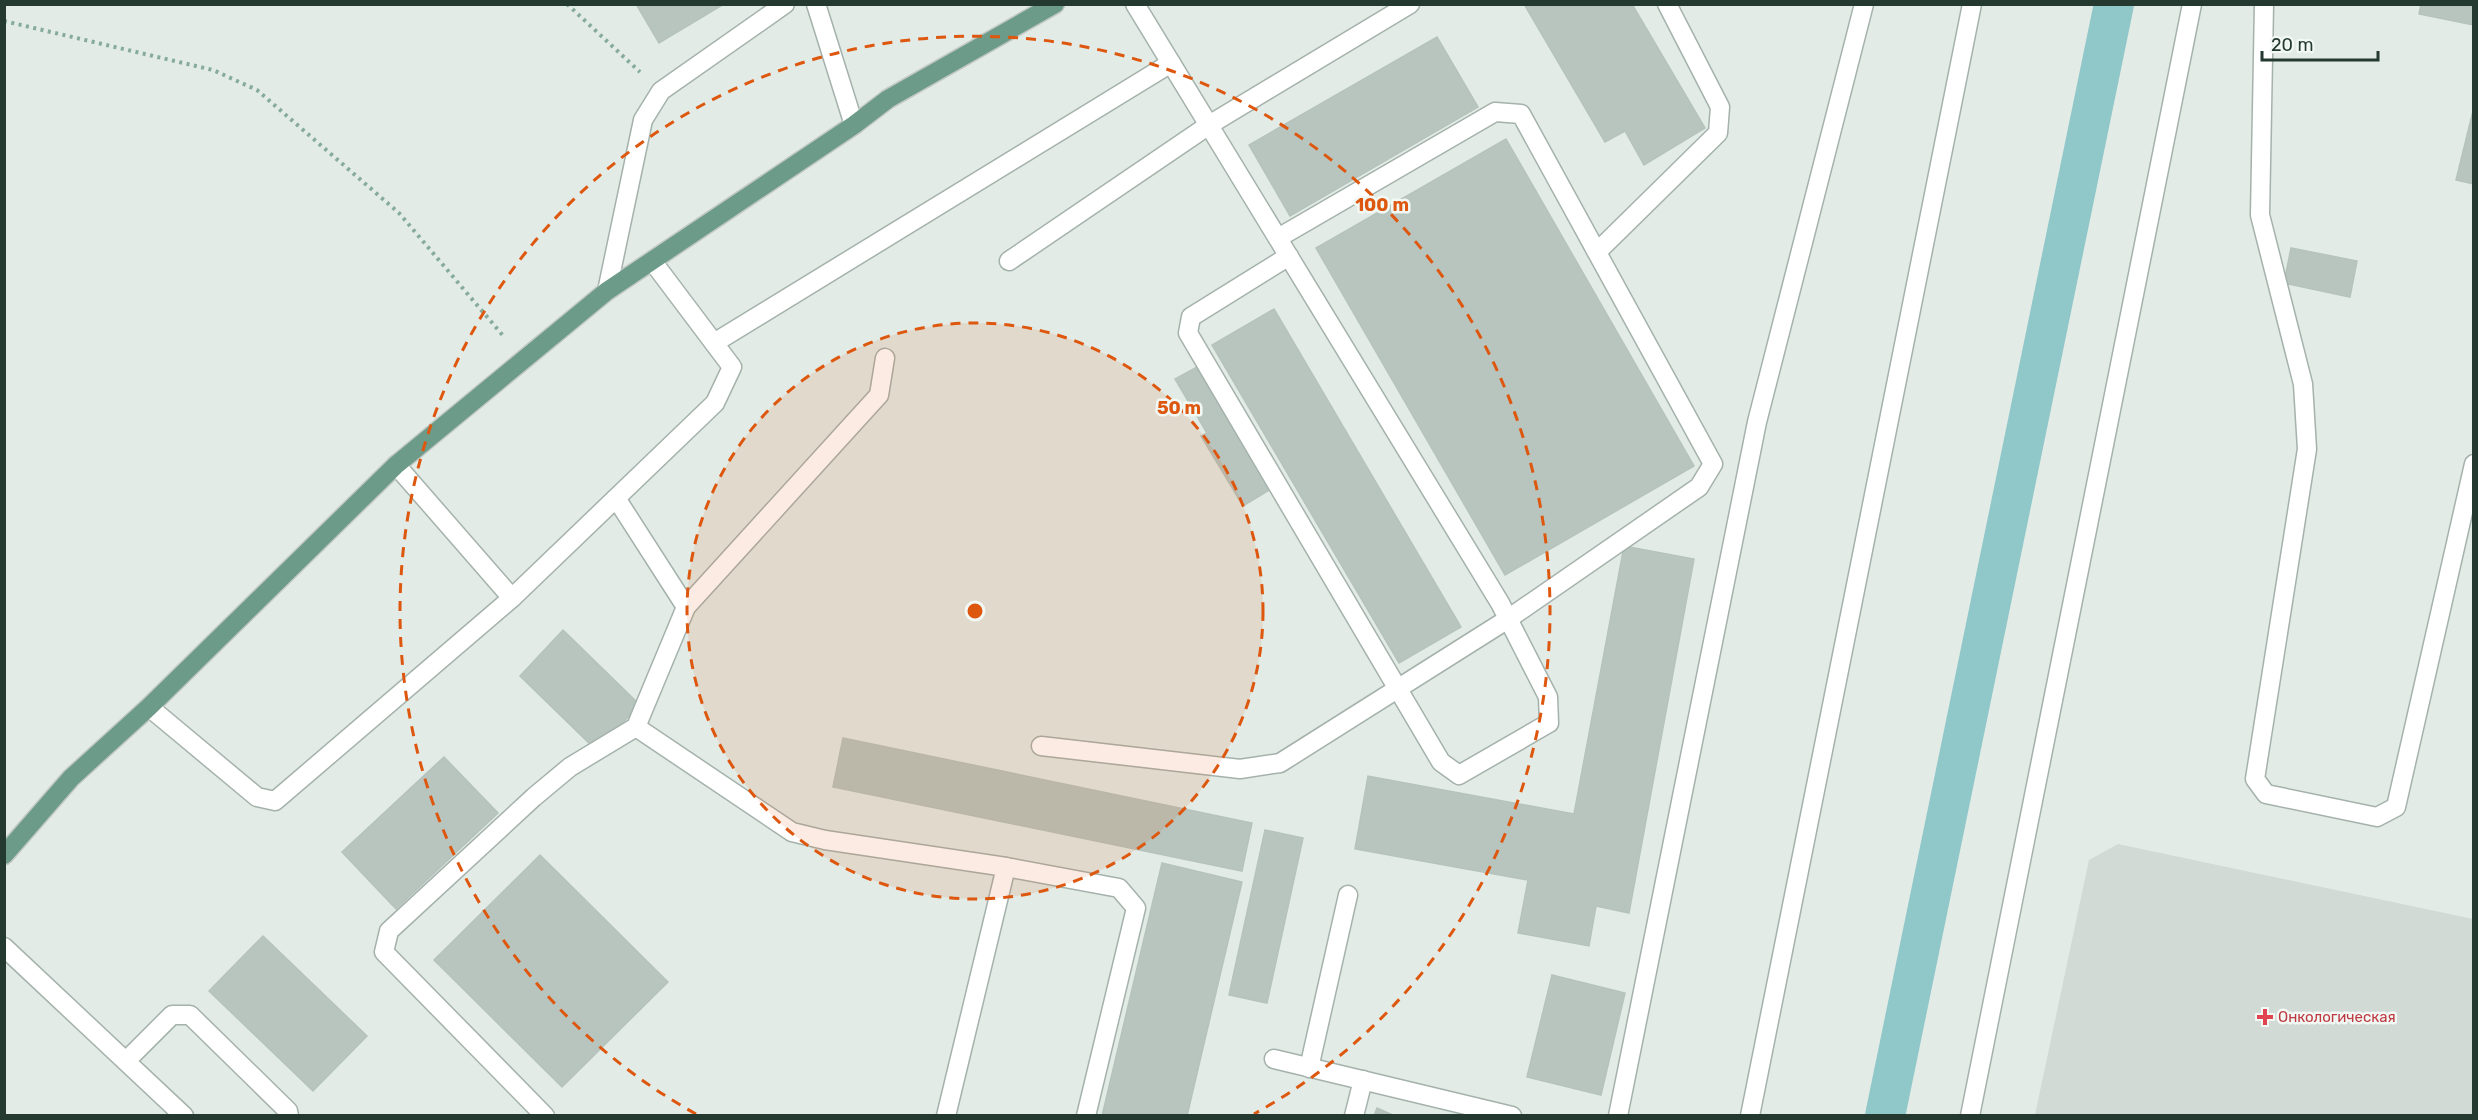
<svg xmlns="http://www.w3.org/2000/svg" width="2478" height="1120" font-family="Rubik,sans-serif">
<rect width="100%" height="100%" fill="#e2ebe6"/>
<polygon fill="#d1dad5" points="2118,844 2473,919 2473,1115 2035,1115 2089,860"/>
<g fill="none" stroke-linecap="round" stroke-linejoin="round">
<polyline stroke="#90c7c9" stroke-width="40" points="1885,1116 2114,4"/>
</g>
<g fill="#b8c5bf" stroke="#b5c3bc" stroke-width="1.5">
<polygon points="636,4 724,4 659,43"/>
<polygon points="1524,4 1632,4 1705,128 1644,165 1625,131 1605,142"/>
<polygon points="2421,4 2474,4 2474,25 2419,14"/>
<polygon points="1437,37 1478,107 1290,216 1249,145"/>
<polygon points="2474,107 2474,184 2456,180"/>
<polygon points="1506,139 1694,466 1505,575 1316,248"/>
<polygon points="2291,248 2357,261 2350,297 2284,283"/>
<polygon points="1274,309 1461,627 1399,663 1212,345"/>
<polygon points="1197,367 1227,418 1234,414 1276,486 1243,506 1201,436 1207,433 1175,379"/>
<polygon points="1624,546 1694,559 1629,913 1596,906 1589,946 1518,933 1528,880 1355,849 1368,776 1574,814"/>
<polygon points="563,630 640,705 596,750 520,676"/>
<polygon points="843,738 1252,823 1242,871 833,787"/>
<polygon points="444,757 498,813 396,909 342,852"/>
<polygon points="1265,830 1303,838 1267,1003 1229,995"/>
<polygon points="540,855 668,982 562,1087 434,960"/>
<polygon points="1162,863 1242,882 1187,1116 1102,1116"/>
<polygon points="263,936 367,1036 313,1091 209,991"/>
<polygon points="1552,975 1625,993 1601,1095 1527,1077"/>
<polygon points="1377,1108 1395,1116 1374,1116"/>
</g>
<g fill="none" stroke-linecap="round" stroke-linejoin="round">
<defs>
<g id="minor">
<polyline points="816,4 854,125"/>
<polyline points="1135,4 1500,603 1548,697 1549,723 1459,775 1441,762 1188,333 1191,317 1289,256"/>
<polyline points="2264,4 2260,215 2303,384 2307,449 2255,779 2266,794 2377,817 2396,807 2474,464"/>
<polyline points="1597,252 1718,133 1720,107 1667,4"/>
<polyline points="1009,261 1209,125 1410,4"/>
<polyline points="607,291 643,120 661,91 785,4"/>
<polyline points="714,343 1171,63"/>
<polyline points="396,465 512,598"/>
<polyline points="616,498 686,607"/>
<polyline points="149,707 257,797 275,801 512,598 715,403 732,367 653,262"/>
<polyline points="636,727 792,832 825,840 1006,867 946,1116"/>
<polyline points="1041,746 1240,769 1280,763 1508,619 1699,487 1713,464 1521,114 1495,112 1278,238"/>
<polyline points="1006,867 1119,888 1136,908 1086,1116"/>
<polyline points="4,947 184,1116"/>
<polyline points="1274,1059 1512,1116"/>
<polyline points="126,1061 172,1015 190,1015 288,1111 289,1116"/>
<polyline points="1309,1068 1348,895"/>
<polyline points="545,1116 384,952 389,931 534,797 570,767 636,727 686,607 879,395 885,358"/>
<polyline points="1354,1116 1363,1080"/>
<polyline points="1618,1116 1757,422 1864,4"/>
<polyline points="1750,1116 1972,4"/>
<polyline points="1970,1116 2192,4"/>
</g>
<polyline id="major" points="4,855 71,778 149,707 396,465 607,291 854,125 888,99 1055,4"/>
</defs>
<use href="#minor" stroke="#a5b2ac" stroke-width="21"/>
<use href="#major" stroke="#c2c8c5" stroke-width="21"/>
<g stroke="#86ab9b" stroke-width="4" stroke-dasharray="3 4.5" stroke-linecap="butt">
<polyline points="567,4 640,72"/>
<polyline points="4,21 213,70 257,90 399,213 505,338"/>
</g>
<use href="#minor" stroke="#fff" stroke-width="18"/>
<use href="#major" stroke="#6c9b8a" stroke-width="18"/>
</g>
<circle cx="975" cy="611" r="288" fill="#de570e" fill-opacity=".12"/>
<g fill="none" stroke="#de570e" stroke-width="3" stroke-dasharray="10 8">
<circle cx="975" cy="611" r="288"/>
<path d="M696 1114A575 575 0 1 1 1254 1114"/>
</g>
<path fill="#e0444e" stroke="#f2f8f4" stroke-width="2" d="M2262 1008h6v6h6v6h-6v6h-6v-6h-6v-6h6z"/>
<g text-anchor="middle" dominant-baseline="central" stroke-width="5" stroke-linejoin="round" paint-order="stroke">
<g font-size="15" fill="#be3a42" stroke="#f2f8f4" text-anchor="start">
<text x="2278" y="1017">Онкологическая</text>
</g>
</g>
<circle cx="975" cy="611" r="9" fill="#de570e" stroke="#f2f8f4" stroke-width="3"/>
<g font-size="18" text-anchor="middle" font-weight="bold" fill="#de570e" stroke="#f2f8f4" stroke-width="5" stroke-linejoin="round" paint-order="stroke">
<text x="1382" y="211">100 m</text>
<text x="1179" y="414">50 m</text>
</g>
<rect width="2478" height="1120" fill="none" stroke="#243a31" stroke-width="12"/>
<path d="M2262 51v9h116v-9" fill="none" stroke="#243a31" stroke-width="3"/>
<text x="2271" y="51" font-size="18" fill="#243a31" stroke="#f2f8f4" stroke-width="4.5" paint-order="stroke">20 m</text>
</svg>
